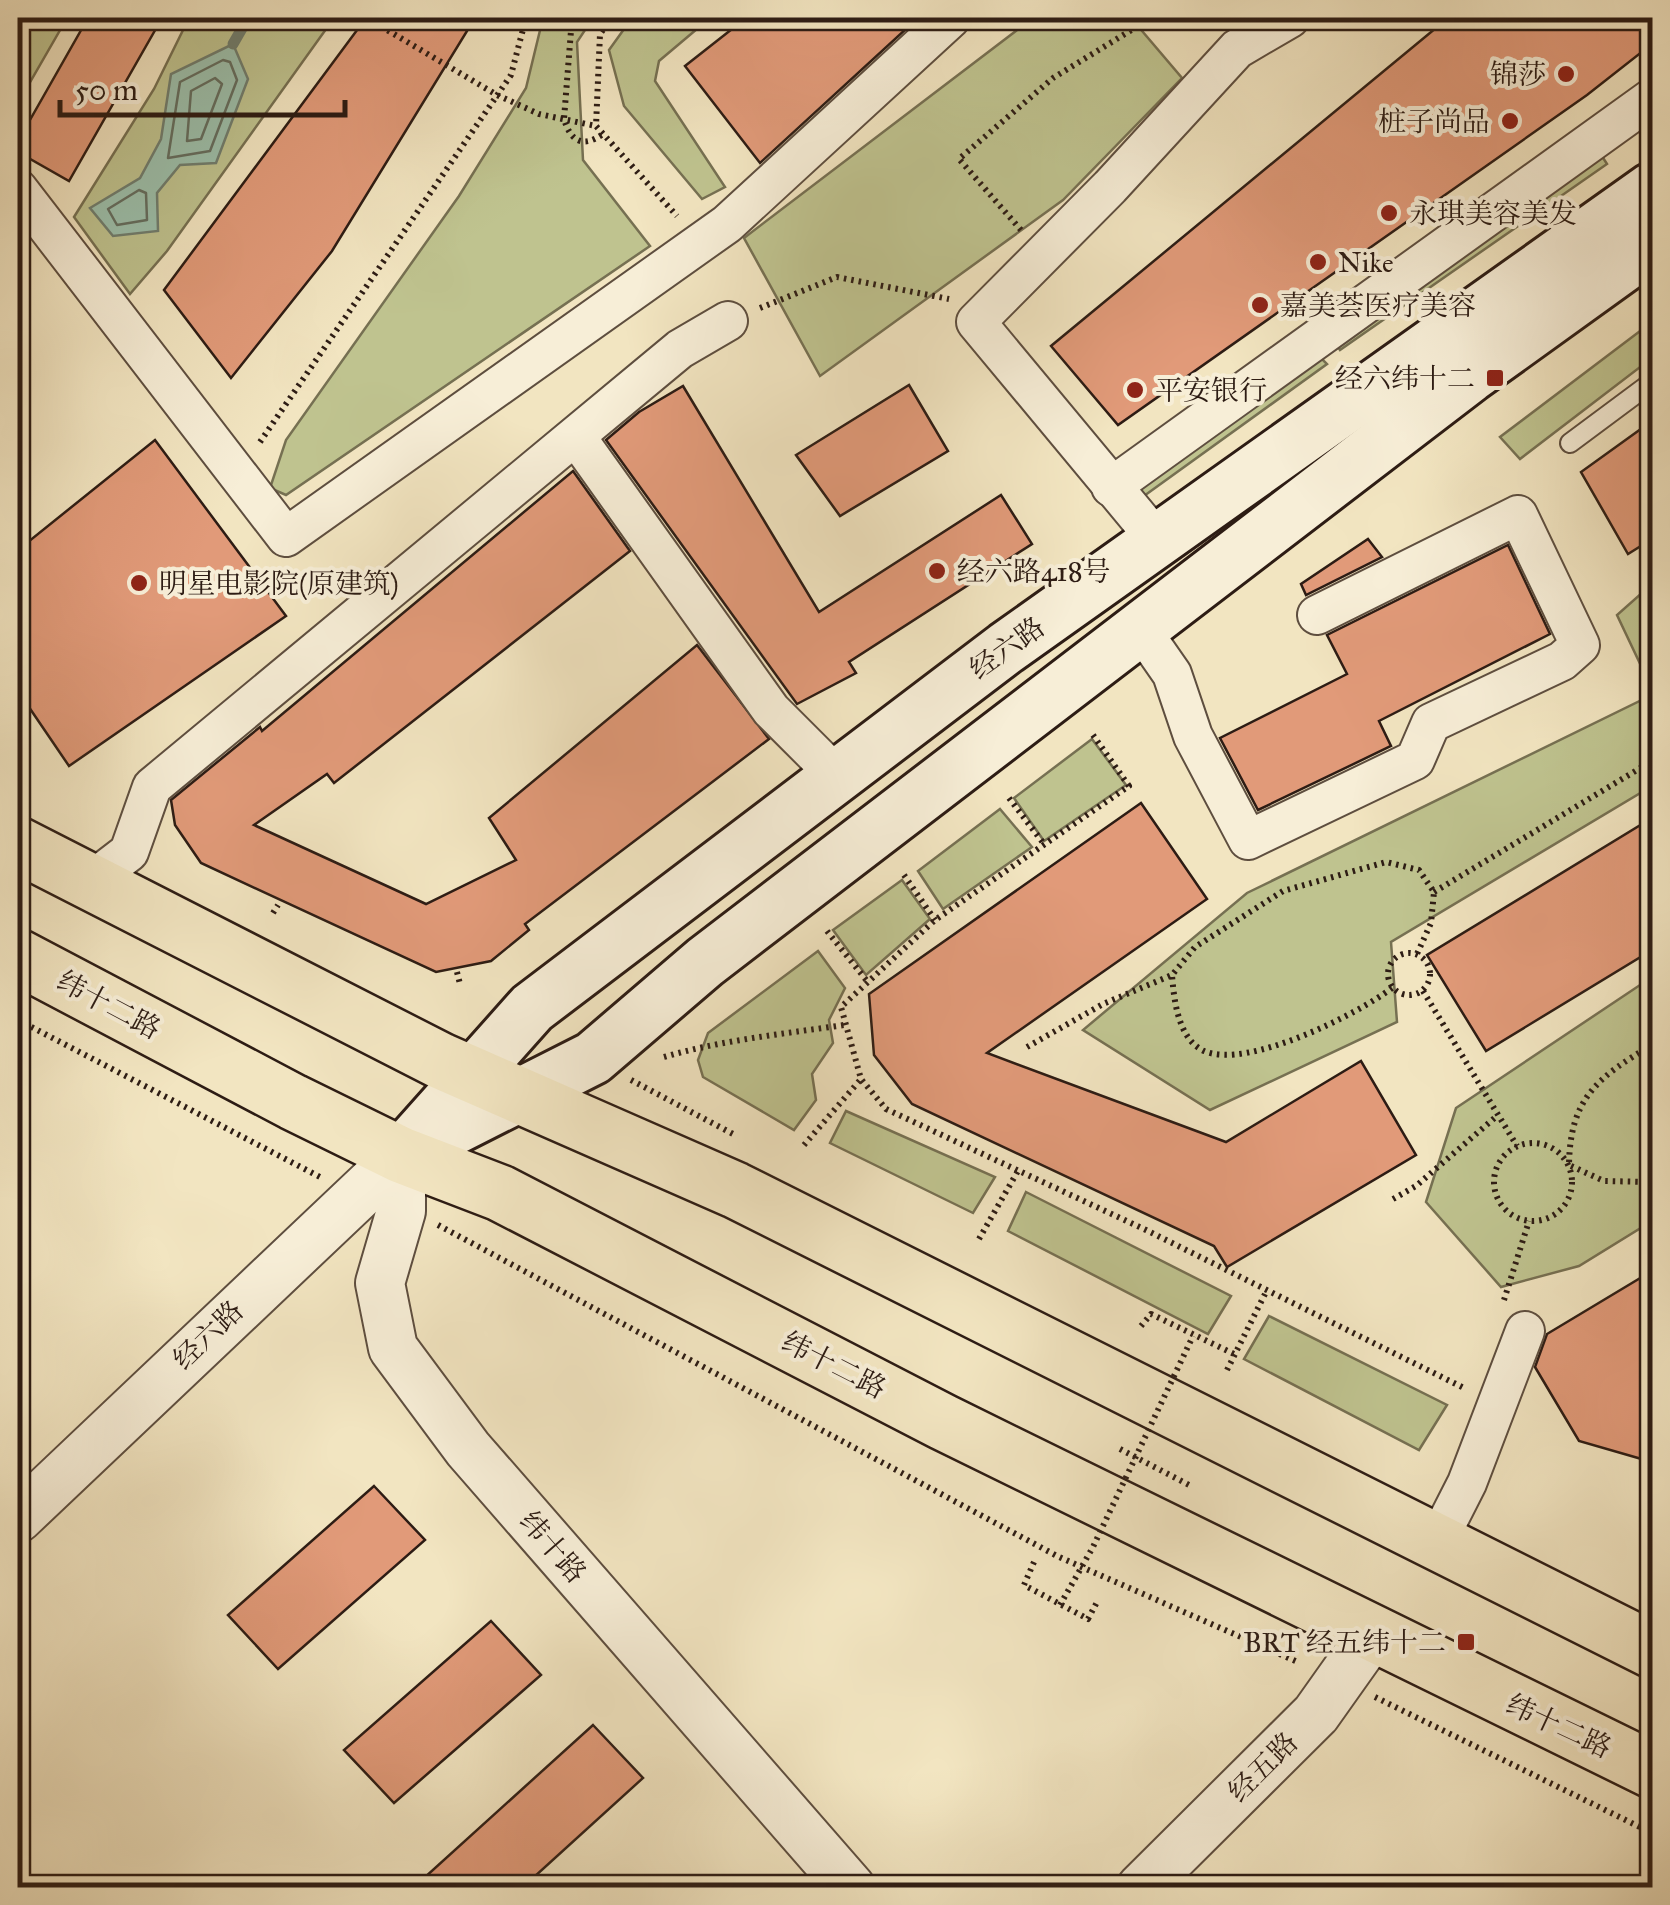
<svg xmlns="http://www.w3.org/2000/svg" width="1670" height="1905" font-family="'IM FELL Great Primer','Noto Serif SC',serif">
<rect width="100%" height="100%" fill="#f2e5c1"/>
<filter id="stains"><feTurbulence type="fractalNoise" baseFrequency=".002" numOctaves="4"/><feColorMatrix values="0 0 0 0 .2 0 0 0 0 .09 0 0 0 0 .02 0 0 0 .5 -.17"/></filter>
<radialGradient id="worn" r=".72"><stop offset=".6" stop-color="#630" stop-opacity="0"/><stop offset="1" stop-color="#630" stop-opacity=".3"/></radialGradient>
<g fill="#bfc38f" stroke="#767052" stroke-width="2.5">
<polygon points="18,18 67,18 18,103"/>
<polygon points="189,18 334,18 167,251 130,294 74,217 154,89"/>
<polygon points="543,18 593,18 577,42 583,160 650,246 286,495 270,488 286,440 459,196 526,88"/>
<polygon points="632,18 710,18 659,61 655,81 725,187 702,199 624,106 609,50"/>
<polygon points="1033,18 1131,18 1182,78 1063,200 820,376 744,238"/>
<polygon points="1598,150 1607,164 1340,350 1332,338"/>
<polygon points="1652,322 1652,358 1520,459 1500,437"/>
<polygon points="1313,350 1327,364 1137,501 1126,485"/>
<polygon points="1652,584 1652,689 1617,615"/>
<polygon points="1652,695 1652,786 1391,942 1397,1022 1210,1110 1083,1030 1247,893"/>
<polygon points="1092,739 1126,785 1044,841 1014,798"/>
<polygon points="1000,809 1032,847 943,909 918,871"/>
<polygon points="902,880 930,919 866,975 833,930"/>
<polygon points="818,951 845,988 829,1020 833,1043 812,1074 816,1100 794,1130 703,1077 698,1060 708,1033"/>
<polygon points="1652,977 1652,1221 1579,1266 1501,1287 1426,1202 1456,1108"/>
<polygon points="846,1111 995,1177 973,1213 830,1143"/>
<polygon points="1026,1192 1231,1296 1208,1334 1008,1231"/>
<polygon points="1269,1316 1447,1405 1419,1450 1244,1359"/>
</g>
<polygon fill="#9cc0ac" stroke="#707e6f" stroke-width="2.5" points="233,44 248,79 216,163 180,165 157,193 158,231 113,236 90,208 140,178 161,139 171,74"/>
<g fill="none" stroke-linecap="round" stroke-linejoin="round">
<g stroke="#646e60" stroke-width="2.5">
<polygon points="223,60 230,62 237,80 210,151 168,158 180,82"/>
<polygon points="215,78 222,84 201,139 187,141 191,91"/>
<polygon points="139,190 146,193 147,220 117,225 108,209"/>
</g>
<polyline stroke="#707e6f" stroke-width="11" points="233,44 248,18"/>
</g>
<g fill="#e19a79" stroke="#2d1c14" stroke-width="2.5">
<polygon points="88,18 162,18 69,181 18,152 18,141"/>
<polygon points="366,18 475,18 332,251 231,378 164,290"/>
<polygon points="746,18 918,18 760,163 685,66"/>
<polygon points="1448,18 1652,18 1652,44 1587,95 1118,425 1051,346"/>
<polygon points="909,385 948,451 840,516 796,455"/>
<polygon points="683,386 819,612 1001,495 1032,544 849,662 856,673 797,704 606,440 639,412"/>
<polygon points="1652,421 1652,539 1628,554 1581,472"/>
<polygon points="155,440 286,616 69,766 18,691 18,550"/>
<polygon points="573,471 630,551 334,783 327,774 254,825 426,904 516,860 489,818 697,645 769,739 525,924 529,930 491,961 436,972 201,863 175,825 171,800 260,727 262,731"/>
<polygon points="1368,539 1382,557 1306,595 1301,584"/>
<polygon points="1508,545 1550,634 1379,721 1391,746 1258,810 1220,738 1347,674 1327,635"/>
<polygon points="1141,803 1207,899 987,1053 1226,1142 1361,1061 1416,1155 1227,1267 1214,1246 912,1104 874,1055 869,994"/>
<polygon points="1652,818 1652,950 1486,1051 1427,955"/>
<polygon points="1652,1271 1652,1462 1579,1441 1535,1367 1547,1334"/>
<polygon points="374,1486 425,1540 278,1669 228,1615"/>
<polygon points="491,1621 541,1675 394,1803 344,1750"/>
<polygon points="593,1725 643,1778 522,1888 413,1888"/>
</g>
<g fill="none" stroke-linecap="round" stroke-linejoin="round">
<defs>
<polyline id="service" points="1570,443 1652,382"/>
<g id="minor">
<polyline points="18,189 286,537 727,224 951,18"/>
<polyline points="577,438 771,710 837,776"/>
<polyline points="1111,487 1652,98"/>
<polyline points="1158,541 976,322 1110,187 1237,49 1290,18"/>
<polyline points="1140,628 1172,674 1193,736 1248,840 1415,760 1431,723 1562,661 1580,645 1518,515 1317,615"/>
<polyline points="90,882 129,852 152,787 680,349 728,321"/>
<polyline points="1437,1542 1467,1483 1525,1331"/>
</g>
<g id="tertiary">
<polyline points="401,1155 401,1211 380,1283 393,1348 468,1449 851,1888"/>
<polyline points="18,1518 401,1155"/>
<polyline points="1141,1888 1316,1714 1372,1635"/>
</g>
<g id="secondary">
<polyline points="421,1145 593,1058 705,962 1470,376 1652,245"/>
<polyline points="401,1155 532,1008 1006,648 1652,189"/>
</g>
<g id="primary">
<polyline points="18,845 441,1061 735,1190 1652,1650"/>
<polyline points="18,957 293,1102 401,1155 500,1193 943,1422 1652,1770"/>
</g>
</defs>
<use href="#service" stroke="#5e4e3f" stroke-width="22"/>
<use href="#minor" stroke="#5e4e3f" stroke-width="42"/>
<use href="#tertiary" stroke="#5e4e3f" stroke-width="52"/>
<use href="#secondary" stroke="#2d1c14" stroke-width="58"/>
<use href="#primary" stroke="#2d1c14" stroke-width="60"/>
<g stroke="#2d1c14" stroke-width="6" stroke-dasharray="2.5 5" stroke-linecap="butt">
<polyline points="299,18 382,27 497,95 539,114 596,126"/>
<path d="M572 18 564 119C571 142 583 148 603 134"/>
<polyline points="612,18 600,34 596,126 677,216"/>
<polyline points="1021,230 959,159 1053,78 1151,18"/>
<polyline points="760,308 837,277 949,299"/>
<polyline points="260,442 511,75 526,18"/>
<polyline points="1093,735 1129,786 935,920 841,1007 861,1079 886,1109 1146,1230 1466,1389"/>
<polyline points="1009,798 1044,844"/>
<polyline points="904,875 935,920"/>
<polyline points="1434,892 1652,761"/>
<polyline points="273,913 278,905"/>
<polyline points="827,931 867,981"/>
<circle cx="1409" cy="974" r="21"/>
<polyline points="457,972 460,984"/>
<path d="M1392 988C1358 1014 1247 1070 1204 1051 1178 1039 1174 1000 1172 975L1195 947 1283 891 1386 862 1419 870 1434 892 1431 923 1417 954"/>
<polyline points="1423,991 1517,1146"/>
<polyline points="18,1020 320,1177"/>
<path d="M1652 1045C1598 1077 1570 1098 1569 1165L1604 1181 1652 1182"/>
<polyline points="1027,1047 1103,1004 1172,975"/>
<path d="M664 1057C722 1040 783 1034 844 1025"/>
<polyline points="631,1080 735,1135"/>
<circle cx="1533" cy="1182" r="39"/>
<polyline points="804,1145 861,1079"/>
<polyline points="1393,1199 1416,1186 1498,1115"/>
<polyline points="438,1225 1059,1557 1300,1663"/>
<polyline points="979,1239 1019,1169"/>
<polyline points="1504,1300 1529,1221"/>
<polyline points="1141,1326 1151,1314 1234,1354"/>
<polyline points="1227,1370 1267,1290"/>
<polyline points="1120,1449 1191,1486"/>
<polyline points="1034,1562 1024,1585 1088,1619 1097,1602"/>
<polyline points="1375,1697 1652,1833"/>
</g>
<use href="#service" stroke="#f7eed7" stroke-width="18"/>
<use href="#minor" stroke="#f7eed7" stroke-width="38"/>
<use href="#tertiary" stroke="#f7eed7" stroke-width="48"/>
<use href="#secondary" stroke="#f7eed7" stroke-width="52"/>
<use href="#primary" stroke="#f2e5c1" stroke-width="55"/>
<polyline stroke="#2d1c14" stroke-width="6" stroke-dasharray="2.5 5" stroke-linecap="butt" points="1060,1605 1093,1547 1193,1336"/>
</g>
<g fill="#8f2418" stroke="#f7eed7" stroke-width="4">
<circle cx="1566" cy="74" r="10"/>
<circle cx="1510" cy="121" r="10"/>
<circle cx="1389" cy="213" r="10"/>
<circle cx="1318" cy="262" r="10"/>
<circle cx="1260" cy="305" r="10"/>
<rect x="1485" y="368" width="20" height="20" rx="5"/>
<circle cx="1135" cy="390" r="10"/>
<circle cx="937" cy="571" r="10"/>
<circle cx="139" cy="583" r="10"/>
<rect x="1456" y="1632" width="20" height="20" rx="5"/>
</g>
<g text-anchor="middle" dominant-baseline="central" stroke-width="8" stroke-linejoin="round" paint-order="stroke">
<g font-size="28" fill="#2d1c14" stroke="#f7eed7" text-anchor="start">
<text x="1546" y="74" text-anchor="end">锦莎</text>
<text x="1490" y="121" text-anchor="end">桩子尚品</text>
<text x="1409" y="213">永琪美容美发</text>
<text x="1338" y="262">Nike</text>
<text x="1280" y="305">嘉美荟医疗美容</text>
<text x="1475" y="378" text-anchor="end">经六纬十二</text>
<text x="1155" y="390">平安银行</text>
<text x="957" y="571">经六路418号</text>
<text x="159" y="583">明星电影院(原建筑)</text>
<text x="1446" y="1642" text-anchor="end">BRT 经五纬十二</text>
</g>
<g font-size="28" fill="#2d1c14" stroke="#f7eed7">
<text transform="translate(1007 648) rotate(-36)">经六路</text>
<text transform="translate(109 1005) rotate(28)">纬十二路</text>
<text transform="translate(208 1335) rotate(-44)">经六路</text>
<text transform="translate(834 1365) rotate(27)">纬十二路</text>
<text transform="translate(553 1547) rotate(49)">纬十路</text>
<text transform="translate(1559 1726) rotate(25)">纬十二路</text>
<text transform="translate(1263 1767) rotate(-45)">经五路</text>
</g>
</g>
<rect width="1670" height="1905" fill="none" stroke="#f2e5c1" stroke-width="60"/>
<rect x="20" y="20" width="1630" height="1865" fill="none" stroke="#2d1c14" stroke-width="5"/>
<rect x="30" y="30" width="1610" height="1845" fill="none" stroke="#2d1c14" stroke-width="2.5"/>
<path d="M60 100v15h285v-15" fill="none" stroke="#2d1c14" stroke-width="5"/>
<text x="75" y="100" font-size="30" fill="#2d1c14" stroke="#f7eed7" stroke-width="8" paint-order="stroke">50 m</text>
<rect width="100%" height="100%" filter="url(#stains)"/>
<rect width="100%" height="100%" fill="url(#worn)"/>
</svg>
